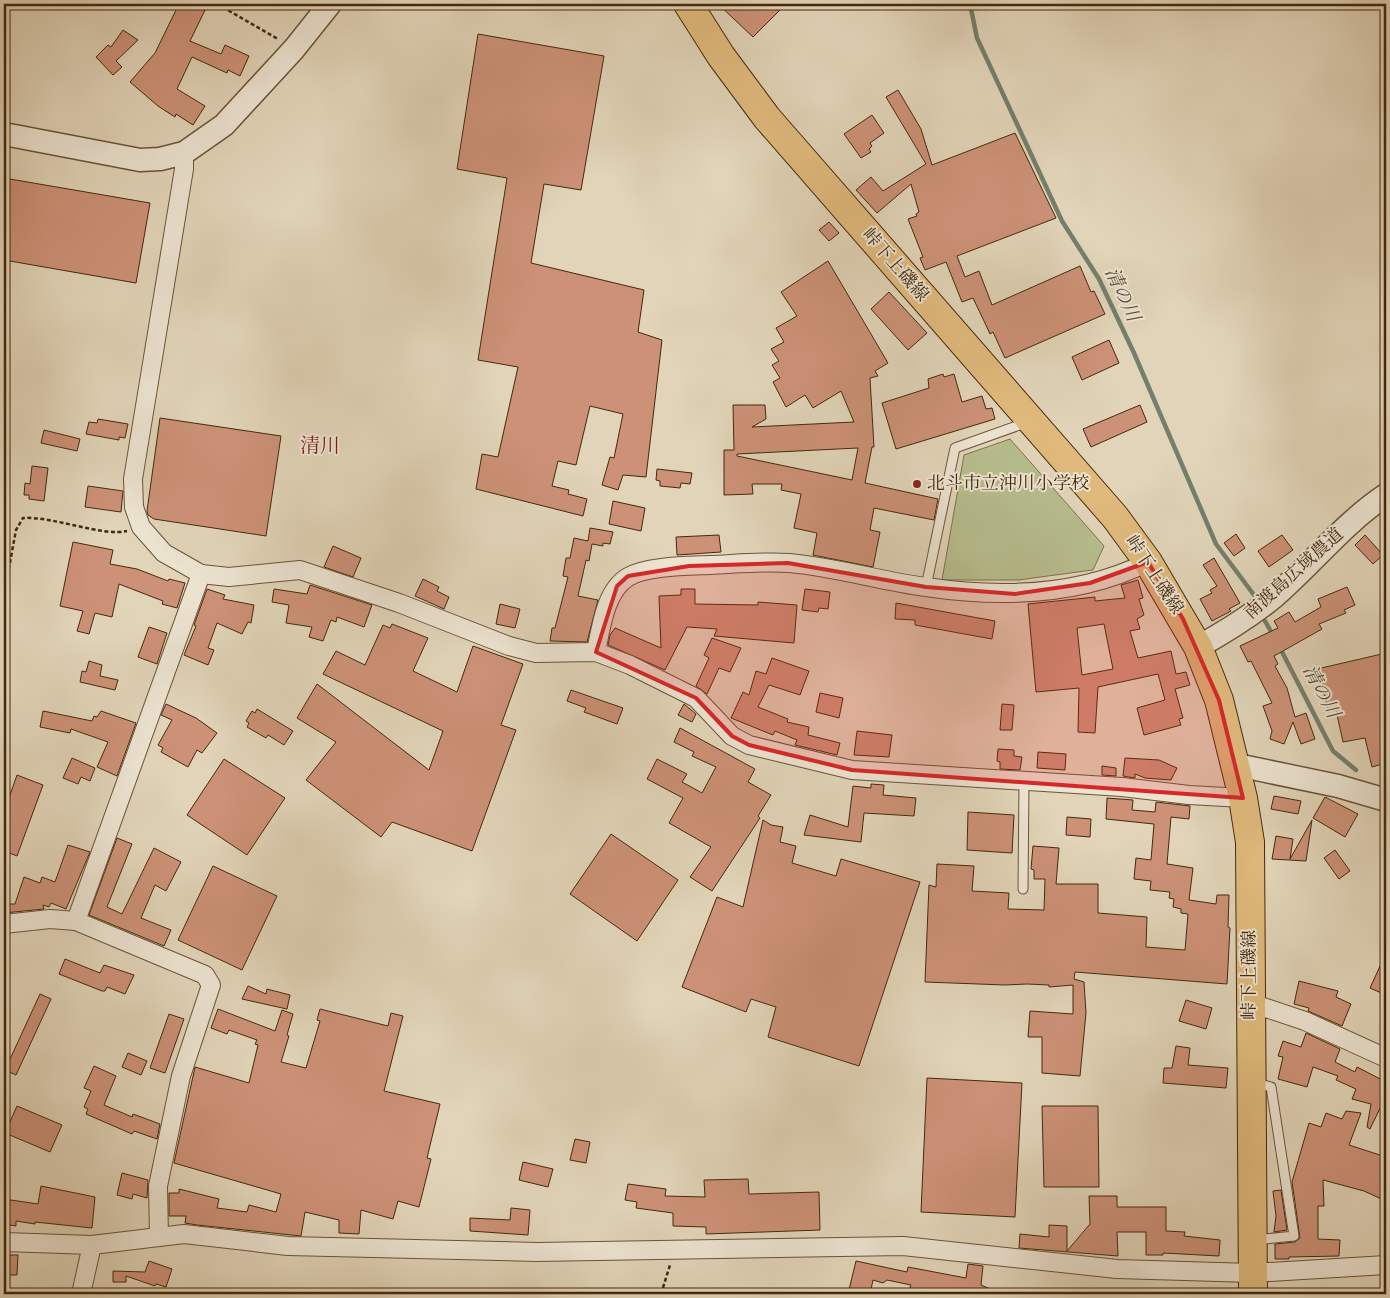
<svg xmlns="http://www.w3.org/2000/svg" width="1390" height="1298" font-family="'Old Standard TT','Noto Serif JP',serif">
<rect width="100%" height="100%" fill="#e1d4b8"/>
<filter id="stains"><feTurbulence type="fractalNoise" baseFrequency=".004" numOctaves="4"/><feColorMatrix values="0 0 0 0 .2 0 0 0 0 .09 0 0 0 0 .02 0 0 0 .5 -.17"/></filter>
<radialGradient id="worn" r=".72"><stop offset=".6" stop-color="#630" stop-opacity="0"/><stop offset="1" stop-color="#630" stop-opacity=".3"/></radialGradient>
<polygon fill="#b6bc8d" stroke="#7d724c" points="1010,439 1104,546 1093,570 1018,580 942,580 964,455"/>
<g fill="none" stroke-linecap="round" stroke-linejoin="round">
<g stroke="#747f6d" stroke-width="4.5">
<polyline points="970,4 977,38 1062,221 1099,279 1134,353 1216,544 1254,595"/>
<polyline points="1265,621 1274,637"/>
<polyline points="1280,648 1333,751 1356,770"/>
</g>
</g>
<g fill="#cc9177" stroke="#44290c" fill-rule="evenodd">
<polygon points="179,4 198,4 206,8 190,41 221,54 225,45 249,56 240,76 228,70 227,73 192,57 177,89 205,106 193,125 176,114 175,117 158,106 130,82 155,53"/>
<polygon points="718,4 786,4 753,37"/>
<polygon points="123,30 138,40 116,61 122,67 113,75 96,57 108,45 111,47"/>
<polygon points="478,34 604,56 581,190 544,184 531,263 644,290 638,332 662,340 646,477 623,475 618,490 602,485 610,457 614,458 623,414 590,406 576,465 558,461 552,486 569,490 568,494 587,499 583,516 476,489 482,454 498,457 518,367 478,360 507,178 457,169"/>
<polygon points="898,90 921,129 932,165 1015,133 1056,218 957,256 965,277 979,271 992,305 1080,266 1091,292 1094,291 1105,314 1005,358 993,332 990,334 984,321 973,298 962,302 946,262 925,270 920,258 923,257 908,219 917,216 916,214 919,212 911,184 877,213 856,190 871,177 883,191 926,164 886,97"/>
<polygon points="872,115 884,133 870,143 872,146 869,149 871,152 861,158 844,134"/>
<polygon points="4,178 150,203 136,283 4,260"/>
<polygon points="829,222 839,233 829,241 819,230"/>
<path d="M828 261 888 363 875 371 878 376 870 378 874 447H872L865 483 938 499 934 520 874 508 870 530 880 532 873 567 813 555 817 533 794 528 801 494 781 490 782 484H752L753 494 724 495V450H734L733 405H765L766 419 752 427 854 422 841 391 813 408 805 395 786 407 773 382 780 378 772 365 779 361 771 349 784 342 776 328 797 316 781 292ZM858 448 852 480 737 456V454Z"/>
<polygon points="889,292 927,333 908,350 871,309"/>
<polygon points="1109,340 1119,363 1082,380 1072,357"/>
<polygon points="943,374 944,377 954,374 962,402 982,396 986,409 992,408 995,419 896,449 882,403 929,388 928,379"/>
<polygon points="1140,405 1147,422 1091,447 1083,429"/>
<polygon points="160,418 281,436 266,536 154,519 148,515 147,511"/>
<polygon points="98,419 128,424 125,438 119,437 119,440 86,434 89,422 97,423"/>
<polygon points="44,430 80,439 77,451 41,443"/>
<polygon points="32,466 48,468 44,501 29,499 29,495 24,495 25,483 30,484"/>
<polygon points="657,469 692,473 690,484 681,483 680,488 660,486 660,481 656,480"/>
<polygon points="88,486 123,491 121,512 85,507"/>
<polygon points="613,501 645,508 641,531 609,524"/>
<polygon points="590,528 613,532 610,544 603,543 603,546 592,544 589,561 586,560 578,596 598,600 587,642 550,641 552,628 555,628 568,577 563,576 566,558 570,558 574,538 588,541"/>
<polygon points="1236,534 1245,548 1234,556 1224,543"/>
<polygon points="719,535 721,552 677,555 676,537"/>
<polygon points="1282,535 1293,550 1269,567 1258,551"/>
<polygon points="1365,535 1383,555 1373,564 1355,545"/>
<polygon points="73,542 113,550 110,564 137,569 168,581 169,579 185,583 177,608 162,604 163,601 119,584 112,617 95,613 89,634 77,631 83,611 60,606"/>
<polygon points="333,546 361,558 353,577 324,567"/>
<polygon points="1214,558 1240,603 1229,609 1231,611 1212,621 1200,599 1212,593 1210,590 1217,586 1203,565"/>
<polygon points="423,579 439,587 437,591 449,597 444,609 415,596"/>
<path d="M1138 580 1143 598 1139 599 1144 615 1137 619 1140 629 1130 631 1138 658 1171 651 1176 674 1186 672 1190 685 1175 689 1183 718 1179 719 1181 725 1144 735 1137 708 1165 700 1158 674 1098 687 1095 733 1078 732 1079 688 1036 692 1028 604 1095 597V601L1125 598 1121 585ZM1104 624 1113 669 1082 675 1077 628Z"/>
<polygon points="310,585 372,605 364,627 337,617 336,622 331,620 323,641 309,637 312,627 286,623 289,605 272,602 274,589 307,594"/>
<polygon points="1347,587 1355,605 1344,610 1346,613 1319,624 1322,629 1274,656 1278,664 1275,666 1287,688 1295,717 1306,713 1315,739 1301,744 1293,722 1284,744 1270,739 1272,731 1263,706 1272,703 1251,661 1248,662 1240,646 1278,628 1274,621 1289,612 1295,622 1321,607 1318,599"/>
<polygon points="207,589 225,595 223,599 254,605 251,623 248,622 242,634 217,623 208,648 214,650 208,665 184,655 196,626 194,625"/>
<polygon points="681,589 695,589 695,604 758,605 758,602 797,605 794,643 714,636 717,629 687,627 665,670 608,645 610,635 615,628 661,648 659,596 681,595"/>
<polygon points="805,589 830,592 828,609 819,608 818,612 802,610"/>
<polygon points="896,603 995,621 992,639 915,625 915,620 895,619"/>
<polygon points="500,604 520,609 515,628 496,624"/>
<polygon points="392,624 428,638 413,671 457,692 473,646 523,664 501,725 516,730 472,851 392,822 381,837 306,780 336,742 297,718 317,684 429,770 443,731 323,674 336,651 365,665 383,625 390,628"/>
<polygon points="149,627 167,633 157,664 138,657"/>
<polygon points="712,638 741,648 730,672 719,668 707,694 696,686 709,658 704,655"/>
<polygon points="1386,653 1386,763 1372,767 1365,738 1343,742 1336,710 1329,712 1317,669"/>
<polygon points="772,658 809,671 800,695 769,685 758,707 788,719 787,722 809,727 808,735 840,743 837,755 795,745 797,740 775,731 773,735 731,718 743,692 749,695 756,671 766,674"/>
<polygon points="89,661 102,665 100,676 118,680 115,690 80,682 82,671 86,672"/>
<polygon points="571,690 623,708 617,724 584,712 586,708 567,701"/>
<polygon points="820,693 843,698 839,718 816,712"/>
<polygon points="166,704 196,718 217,733 202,753 197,750 188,767 161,752 163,748 158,745 172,720 161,715"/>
<polygon points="684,704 696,714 692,722 678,715"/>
<polygon points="1002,704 1014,705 1012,730 1000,730"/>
<polygon points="257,709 293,731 284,745 268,735 266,738 247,727 249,723 246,721 252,711 255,713"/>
<polygon points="43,711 92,721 94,716 97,717 101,711 136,723 117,776 97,767 108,742 71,729 70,733 40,727"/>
<polygon points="680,728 755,769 748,782 771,795 758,816 760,818 712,891 690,877 711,847 669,823 683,798 647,779 657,759 687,774 682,782 702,793 716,767 692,756 694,752 674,742"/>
<polygon points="857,731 892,735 889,757 854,755"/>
<polygon points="998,749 1014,750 1014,756 1022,757 1020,770 1000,769 1000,762 997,761"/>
<polygon points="1038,752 1066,754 1065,770 1037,768"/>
<polygon points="72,758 95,768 90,781 81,777 78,784 63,778"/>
<polygon points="1125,758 1159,760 1177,768 1171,780 1145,778 1135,774 1135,778 1123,776"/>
<polygon points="224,759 285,798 247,855 187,815"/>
<polygon points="1102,766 1116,768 1116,776 1102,775"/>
<polygon points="17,775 43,785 17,856 4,851 4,812"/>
<polygon points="871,784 884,785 883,795 916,798 914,816 864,813 861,842 804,835 810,815 848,827 853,786 871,788"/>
<polygon points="1274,796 1301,801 1298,814 1271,809"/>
<polygon points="1325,797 1358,814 1345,837 1313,818"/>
<polygon points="1107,798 1133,800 1132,810 1155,812 1156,802 1190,806 1189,819 1171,817 1167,864 1193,868 1189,900 1216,904 1217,895 1229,895 1228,927 1230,928 1227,984 1075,972 1074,979 1084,982 1086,1013 1080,1076 1042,1073 1042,1037 1028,1037 1030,1011 1073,1014 1073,985 1049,987 1049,985 1027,984 1005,985 925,982 929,885 936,887 937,864 974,866 972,891 1009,893 1008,909 1044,910 1045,879 1034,879 1034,870 1031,869 1033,846 1059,848 1056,884 1098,884 1098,913 1147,917 1146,947 1185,950 1188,914 1181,913 1181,909 1173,907 1174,899 1169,898 1170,892 1150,890 1151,881 1134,879 1136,858 1151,860 1154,824 1106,819"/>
<polygon points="968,812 1014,815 1012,853 967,850"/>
<polygon points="1067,817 1091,819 1090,837 1066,835"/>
<polygon points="763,820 771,825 783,827 780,842 796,846 792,863 836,876 841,859 920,882 859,1066 768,1037 776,1007 751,999 746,1012 682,987 717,897 743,907"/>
<polygon points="1312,820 1306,861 1272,859 1276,836 1293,839 1290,859"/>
<polygon points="611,834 678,880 637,941 570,894"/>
<polygon points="117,838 132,844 107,907 122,914 154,848 181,862 166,891 155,885 141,918 171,930 164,946 89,915"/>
<polygon points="68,845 90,852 66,909 51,903 49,907 43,905 44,909 4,913 4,904 15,904 24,877 40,883 42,877 55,882"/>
<polygon points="1335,850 1350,871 1339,879 1324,858"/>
<polygon points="213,866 277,896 242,970 178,940"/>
<polygon points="1386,953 1386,995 1370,988"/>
<polygon points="65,959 100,973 104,965 134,975 125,994 107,987 105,991 102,991 59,974"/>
<polygon points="1299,981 1338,991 1336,997 1351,1004 1342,1026 1308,1011 1309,1008 1294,1004"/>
<polygon points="248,986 266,994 267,989 290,995 287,1009 242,999"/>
<polygon points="40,994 51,999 16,1075 5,1070"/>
<polygon points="1186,1000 1212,1008 1206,1029 1179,1021"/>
<polygon points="218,1009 275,1031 282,1010 293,1014 287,1035 289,1036 281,1062 306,1068 320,1021 317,1020 320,1009 388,1026 391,1013 403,1016 384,1091 440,1104 427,1158 431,1159 419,1207 398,1201 393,1219 361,1210 359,1234 339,1233 339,1220 305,1212 301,1236 197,1225 185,1223 186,1216 169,1216 169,1193 179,1193 179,1189 219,1199 217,1208 247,1212 249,1205 276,1212 281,1194 174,1163 195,1067 249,1083 258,1045 255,1044 257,1040 229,1030 227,1034 211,1028"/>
<polygon points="169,1014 184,1019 165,1073 150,1068"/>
<polygon points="1306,1033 1340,1049 1335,1062 1355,1072 1357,1067 1386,1082 1386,1096 1370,1129 1367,1127 1371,1104 1352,1099 1356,1089 1336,1080 1338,1076 1313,1067 1307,1087 1278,1079 1283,1057 1278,1056 1283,1041 1301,1047"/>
<polygon points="1176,1046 1190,1048 1188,1065 1228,1068 1226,1088 1163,1083 1164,1068 1172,1068"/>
<polygon points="128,1053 147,1061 141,1075 122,1067"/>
<polygon points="94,1066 116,1076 104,1105 132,1117 133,1114 160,1124 157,1139 134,1131 132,1134 86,1114 88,1109 84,1107 91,1091 84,1088"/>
<polygon points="927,1078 1022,1083 1015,1217 921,1212"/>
<polygon points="17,1106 62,1125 50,1152 5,1133"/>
<polygon points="1042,1106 1098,1106 1099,1187 1044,1187"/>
<polygon points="1346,1111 1361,1113 1349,1145 1386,1157 1386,1201 1364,1191 1323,1180 1324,1206 1318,1206 1318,1239 1340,1240 1339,1256 1289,1257 1289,1259 1275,1259 1275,1244 1295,1242 1300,1238 1292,1182 1309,1123 1321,1127 1326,1113 1342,1119"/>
<polygon points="575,1139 590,1142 586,1163 570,1160"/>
<polygon points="523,1162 553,1169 548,1187 519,1180"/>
<polygon points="122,1173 148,1180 147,1198 133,1194 132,1199 117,1195"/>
<polygon points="748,1179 749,1194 819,1192 820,1230 706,1234 706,1227 673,1226 673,1213 636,1208 637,1202 625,1200 628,1184 666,1189 665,1196 705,1197 704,1180"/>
<polygon points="41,1186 95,1197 92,1228 35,1222 35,1224 16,1221 16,1226 4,1224 4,1199 38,1204"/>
<polygon points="1281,1190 1287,1230 1274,1232 1276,1216 1273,1191"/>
<polygon points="1089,1196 1117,1196 1117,1207 1166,1207 1166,1231 1185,1232 1184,1236 1220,1240 1219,1256 1163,1253 1163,1255 1146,1255 1146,1232 1117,1232 1118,1256 1019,1248 1020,1234 1049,1237 1049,1225 1067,1226 1067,1251 1090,1224"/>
<polygon points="511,1208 530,1210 528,1235 470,1231 470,1218 510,1220"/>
<polygon points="4,1255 18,1255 17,1275 4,1275"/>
<polygon points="149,1261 172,1269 166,1287 156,1284 155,1286 126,1276 126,1282 113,1282 113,1271 145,1272"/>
<polygon points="856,1261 907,1272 908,1267 966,1278 968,1264 983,1266 981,1285 1002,1294 907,1294 911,1285 887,1280 883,1283 873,1280 870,1294 848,1294"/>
</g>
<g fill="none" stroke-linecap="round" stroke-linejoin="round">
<defs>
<g id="service">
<polyline points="926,587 955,448 1028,422"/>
<polyline points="1023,889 1024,782"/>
<polyline points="1254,1240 1294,1236 1271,1087 1255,1083"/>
</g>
<g id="minor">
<polyline points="184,153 184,169 133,479 134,507 141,527 164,553 201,574 229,577 300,570 399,603 509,646 536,653 596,652 630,665 696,698 732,736 749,745 852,770 1122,787 1189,795 1243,798"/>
<path d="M596 652C601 628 605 591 628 577 646 566 688 566 710 565 735 564 763 561 789 563 836 567 880 581 926 587 1000 598 1080 596 1148 562"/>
<polyline points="76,921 201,574"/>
<polyline points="4,924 50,919 76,921 205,975 211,985 181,1076 158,1186 159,1237"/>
<polyline points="1251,1003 1305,1021 1386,1058"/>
<polyline points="4,1242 92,1245 184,1234 288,1246 537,1252 903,1246 1117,1269 1252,1273 1386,1265"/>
<polyline points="81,1294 92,1245"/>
</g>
<g id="tertiary">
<polyline points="4,134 140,160 160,159 184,153 224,125 294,49 330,4"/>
<path d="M1198 647C1225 632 1251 616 1275 596 1313 563 1344 523 1386 495"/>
<polyline points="1237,765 1338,786 1386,800"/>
</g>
<polyline id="primary" points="688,4 721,56 767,118 1115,517 1148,562 1198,647 1219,700 1243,798 1250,842 1253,1294"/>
</defs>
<use href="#service" stroke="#6b5437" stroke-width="11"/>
<use href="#minor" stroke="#6b5437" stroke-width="20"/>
<use href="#tertiary" stroke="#6b5437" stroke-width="25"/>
<use href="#primary" stroke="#44290c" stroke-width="30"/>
<g stroke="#44290c" stroke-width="2.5" stroke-dasharray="4 2.5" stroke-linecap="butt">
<polyline points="217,4 278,39"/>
<polyline points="1340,4 1344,6 1386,5"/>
<path d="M4 595 16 530 23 518C53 516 103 537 127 531"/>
<polyline points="661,1294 670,1265"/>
</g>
<use href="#service" stroke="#ece3d1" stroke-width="9"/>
<use href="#minor" stroke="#ece3d1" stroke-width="18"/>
<use href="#tertiary" stroke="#ece3d1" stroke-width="22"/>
<use href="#primary" stroke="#e0ba7c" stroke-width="28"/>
</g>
<path fill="#d62828" fill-opacity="0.2" stroke="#d62828" stroke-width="4" stroke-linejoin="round" d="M1148 562 1183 619 1219 700 1243 798 852 770 749 745 732 736 696 698 596 652 617 586 628 576 689 566 788 563 926 587 1015 594 1090 583Z"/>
<circle fill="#8f2418" stroke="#ece3d1" stroke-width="2" cx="917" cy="484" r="5"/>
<g text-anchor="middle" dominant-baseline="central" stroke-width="4" stroke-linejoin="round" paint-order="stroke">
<g font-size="18" fill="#44290c" stroke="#ece3d1">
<text transform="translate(895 265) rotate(49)">峠下上磯線</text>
<text transform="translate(1294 574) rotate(-42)">南渡島広域農道</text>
<text transform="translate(1154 575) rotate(57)">峠下上磯線</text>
<text transform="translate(1250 975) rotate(-90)">峠下上磯線</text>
</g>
<g font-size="18" fill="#44290c" stroke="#ece3d1" text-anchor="start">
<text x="927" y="484">北斗市立沖川小学校</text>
</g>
<g font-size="19" font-style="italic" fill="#584d34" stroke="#ece3d1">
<text transform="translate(1121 295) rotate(65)">清の川</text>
<text transform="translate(1320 692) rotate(62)">清の川</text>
</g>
<g font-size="20" fill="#7a1f14" stroke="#ece3d1">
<text x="320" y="447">清川</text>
</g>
</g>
<rect width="1390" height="1298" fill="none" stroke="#e1d4b8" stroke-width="20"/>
<rect x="5" y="5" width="1380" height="1288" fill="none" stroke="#44290c" stroke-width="2.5"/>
<rect x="10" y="10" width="1370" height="1278" fill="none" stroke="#44290c"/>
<rect width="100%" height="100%" filter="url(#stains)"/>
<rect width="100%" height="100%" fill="url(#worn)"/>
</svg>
